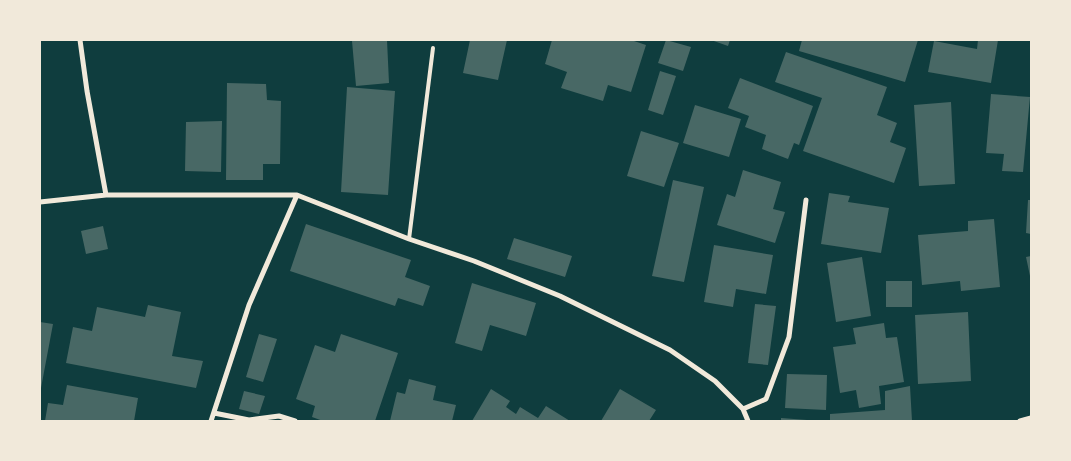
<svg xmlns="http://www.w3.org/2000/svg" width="1071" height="461" viewBox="0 0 1071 461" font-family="Georgia,serif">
<rect width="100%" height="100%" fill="#0f3d3e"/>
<path fill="#486865" d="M387,40L389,83L356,86L352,41Z
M470,40H507L498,80L463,73Z
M552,40H631L646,45L631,92L608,85L603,101L561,88L567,72L545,64Z
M666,40L691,47L683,71L658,63Z
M711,40H730L728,46Z
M802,40H918L905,82L799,51Z
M978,40H998L991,83L928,72L934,41L977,49Z
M786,52L887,87L877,115L897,123L890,142L906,148L894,183L803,151L822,98L775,82Z
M660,71L676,76L663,115L648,110Z
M740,78L813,106L799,145L794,143L788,159L762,149L766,135L745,127L749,116L728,108Z
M227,83L266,84L267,100L281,101L280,164H263V180H226Z
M347,87L395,91L388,195L341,192Z
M991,94L1030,97L1023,172L1002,171L1004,154L986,153Z
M951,102L955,184L919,186L914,105Z
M695,105L741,119L729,157L683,143Z
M222,121L221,172L185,171L186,122Z
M641,131L679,143L664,187L627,176Z
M743,170L781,182L773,209L785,212L775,243L717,225L727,194L735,197Z
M673,180L704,187L684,282L652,276Z
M829,193L850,196L848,202L889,208L881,253L821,244Z
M1028,200H1031V234L1026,233Z
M994,219L1000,287L961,291L960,281L922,285L918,235L968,231V221Z
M306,224L411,260L405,277L430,286L423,306L398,298L395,306L290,271Z
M103,226L108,249L86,254L81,231Z
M514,238L572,256L565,277L507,259Z
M714,245L773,255L766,294L736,289L733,307L704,302Z
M1031,256V276H1030L1026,257Z
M862,257L871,316L836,322L827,263Z
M886,281H912V307H886Z
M472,283L536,303L526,336L490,325L482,351L455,343Z
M755,304L776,306L768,365L748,363Z
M148,305L181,312L172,356L203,361L196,388L66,363L73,327L92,331L97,307L145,317Z
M968,312L971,381L918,384L915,315Z
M40,322L53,324L41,388H40Z
M884,323L886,338L897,337L904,382L879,386L881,404L859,408L856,390L840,393L833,347L856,344L853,328Z
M259,334L277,339L263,382L246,377Z
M341,334L398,353L375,421H323L312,417L315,406L296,399L315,345L335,352Z
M787,374L827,375L826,410L785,408Z
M409,379L436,386L433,400L456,405L452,421H390L397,392L405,394Z
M67,385L138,398L134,421H45L48,403L63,405Z
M910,386L912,421H830V414L885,410V391Z
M491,389L510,401L506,407L516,414L520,407L538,418L546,406L570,421H472Z
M620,389L656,410L649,421H601Z
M244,391L265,396L259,414L239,409Z
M781,418L807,420V421H781Z"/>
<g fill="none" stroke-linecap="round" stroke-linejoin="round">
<path stroke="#f1e9da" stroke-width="4" d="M409,239L433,48"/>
<path stroke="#f1e9da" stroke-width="5" d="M80,40L87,91L106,195
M40,202L106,195H297L409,239L474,261L560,296L670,350L715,381L743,409L748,421
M743,409L766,399L789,337L806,200
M214,413L249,420L279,416L295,421
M211,421L249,305L297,195
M1020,421L1031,418"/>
</g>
<rect width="1071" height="461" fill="none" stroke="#f1e9da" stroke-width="82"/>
</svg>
